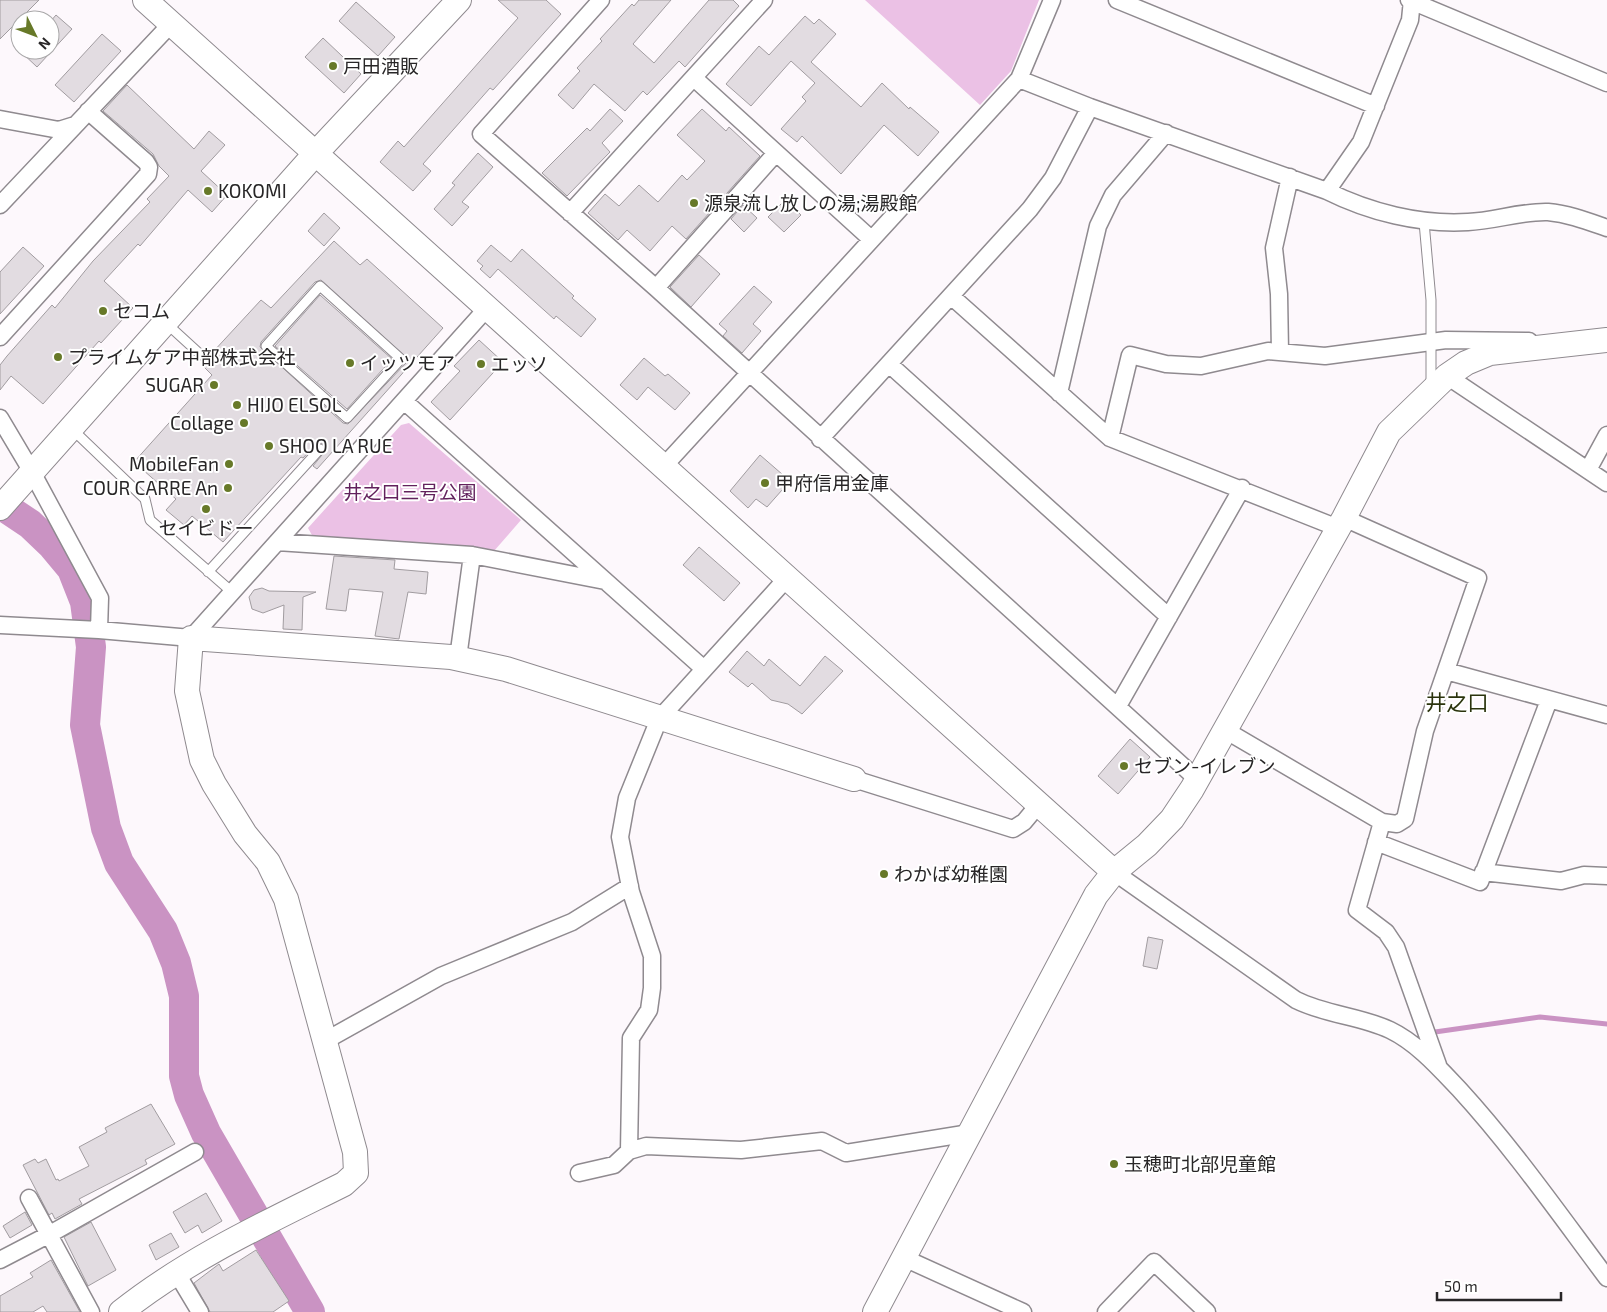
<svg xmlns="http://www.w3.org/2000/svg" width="1607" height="1312" viewBox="0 0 1607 1312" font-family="'Exo 2','Noto Sans JP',sans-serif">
<rect width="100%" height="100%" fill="#fdf8fc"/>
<path fill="#ebc1e5" d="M865,0H1039L1011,71L980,105Z
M409,423L521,520L494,551L313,537L308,528L401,425Z"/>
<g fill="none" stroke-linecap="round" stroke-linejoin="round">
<path stroke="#ca93c3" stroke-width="5" d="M1413,1041L1435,1032L1540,1017L1607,1024"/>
<path stroke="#ca93c3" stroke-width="30" d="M0,504L30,524L52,545L72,569L85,602L91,647L85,725L106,828L119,863L163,931L176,963L184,996V1076L189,1095L206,1133L310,1312"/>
</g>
<path fill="#e2dce1" stroke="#a19ca0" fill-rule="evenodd" d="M0,0H39L0,39Z
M498,0H546L561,14L493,90L490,88L423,164L431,171L413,191L380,162L398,141L404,147L518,18Z
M639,0H671L633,44L654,63L709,0H733L739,6L685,67L679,61L647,95L643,91L625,111L594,84L573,109L558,95L580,71L577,68L602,41L600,39L632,4L634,6Z
M356,2L395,37L378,56L339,21Z
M56,15L72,29L37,67L19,50H50V22Z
M805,16L814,24L819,19L836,34L811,62L861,107L882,83L909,109L910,107L939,132L918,156L884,125L841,174L802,136L797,142L781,129L806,101L802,97L815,83L791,61L751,106L726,84L759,46L769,55Z
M102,34L121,51L74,102L55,85Z
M323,38L361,74L344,93L305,57Z
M127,85L194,149L209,131L225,145L201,171L227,195L212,212L188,190L140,246L138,244L104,281L133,308L101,343L99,341L43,404L11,376L0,390V365L7,356L52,305L55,308L93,261L150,202L147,199L169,176L159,166L153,154L103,111Z
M610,109L623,121L602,143L610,152L567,196L542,173L587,128L590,131Z
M702,109L726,131L729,127L760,156L686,239L672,226L650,251L627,230L618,240L588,213L605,194L619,206L639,185L658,202L682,175L687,180L705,161L677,135Z
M478,153L493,167L462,202L469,207L452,226L434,209L455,185L452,183Z
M785,200L801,215L784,232L768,217Z
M743,205L757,218L744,232L731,219Z
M324,213L340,228L324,246L308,231Z
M334,241L360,265L367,259L443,328L317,469L313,466L326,450L325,445L321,443L315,445L303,458L301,457L223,542L192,516L184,525L166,510L176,499L134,462L212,375L202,365L212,353L261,300L271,308ZM321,280L407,358L406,363L348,424L343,423L260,347L261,342L315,282Z
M491,245L511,262L522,249L574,296L572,298L596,319L581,337L556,316L554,319L498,269L490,278L480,269L483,266L477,261Z
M23,247L44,266L0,314V272Z
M699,255L720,274L691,307L670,287Z
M754,286L772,302L753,324L761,331L742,353L723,336L727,331L719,324Z
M320,295L392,359L347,409L275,346Z
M479,340L503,362L450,420L431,402L460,371L454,366Z
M644,358L665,376L668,374L690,393L675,410L648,387L637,400L620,385Z
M760,455L790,481L767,507L756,499L748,508L730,491Z
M699,547L740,583L724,601L683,565Z
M334,556L395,560L394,569L428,572L426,594L408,592L399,639L375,636L383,592L349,589L346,611L326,609Z
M262,588L269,591L316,592L303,597L302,630L283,629L284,605L263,613L252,609L249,597L254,590Z
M747,651L764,666L769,659L800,686L825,656L843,671L802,714L788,704L771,700L752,683L748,687L729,672Z
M1130,739L1150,757L1118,794L1098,776Z
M1148,937L1163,940L1157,969L1143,966Z
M151,1104L175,1144L145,1160L147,1164L79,1199L82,1204L55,1219L52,1213L49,1215L23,1165L35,1159L38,1163L46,1159L56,1180L58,1179L59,1181L89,1166L79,1147L107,1132L105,1128Z
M206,1193L222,1221L202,1233L198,1225L185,1233L173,1212Z
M25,1212L32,1225L10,1238L3,1226Z
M91,1222L116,1270L88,1286L64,1237Z
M171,1233L179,1247L156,1260L149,1245Z
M256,1250L289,1301L273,1312H210L194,1283L219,1264L223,1271Z
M51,1260L80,1312H47L43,1306L33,1312H0V1296L33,1277L30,1273Z"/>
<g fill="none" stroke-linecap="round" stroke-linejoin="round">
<defs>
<path id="lane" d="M1424,222L1431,300V387
M320,286L401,359L347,418L266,346Z
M166,323L201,355
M72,429L145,499L150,520L232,592
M208,572L320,449"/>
<path id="street" d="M601,0L481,134L656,288L1197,779
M1117,0L1376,106
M1409,0L1607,83
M694,78L871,239
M1019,79L1090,107L1327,191L1361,142L1410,20L1412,0
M0,119L59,130L75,125
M1327,191C1369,212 1420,225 1468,222C1494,221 1522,211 1548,212C1569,214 1587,221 1607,228
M0,205L170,25
M570,213L764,0
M656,288L776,153
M951,296L1110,438L1338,528
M0,337L148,174L149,167L146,162L88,111
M1280,352L1279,294L1274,248L1290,177
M889,364L1169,617
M1447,376L1607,483
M1059,393L1098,226L1113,195L1166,133
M404,401L704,669
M0,418L32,472L100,598L99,630
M1110,438L1130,355L1166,364L1201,366L1268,351L1325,356L1446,340L1529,341
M820,439L1030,209L1053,178L1090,107
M664,466L1019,79L1052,0
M1588,470L1607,435
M1344,518L1478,578L1425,731L1405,819L1397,824L1382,822
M277,542L472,555L605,581
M0,625L99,630L191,638L488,307
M458,658L472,555
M1446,671L1607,715
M1118,706L1242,488
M1225,730L1382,822L1357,910L1386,932L1396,947L1438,1065
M854,779L1013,829L1024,822L1039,804
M1376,842L1480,882L1549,700
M1114,872L1296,1000C1326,1015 1360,1016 1390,1030C1417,1043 1439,1068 1459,1089C1513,1148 1559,1214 1607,1278
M1483,872L1561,881L1584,875L1607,876
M323,1042L441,976L572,922L630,886
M629,1151L631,1038L649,1010L652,988V956L631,892L620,837L627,798L659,719L787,578
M579,1173L614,1165L629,1151L646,1146L741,1150L822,1141L846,1153L970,1133
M29,1198L91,1312
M904,1258L1023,1312
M0,1260L50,1234L195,1152
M176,1272L200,1312
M1106,1312L1154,1262L1207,1312"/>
<path id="secondary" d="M145,0L1114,872
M0,508L315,154L459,0
M121,1312C189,1258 268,1222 344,1184L356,1173L355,1152L286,899L268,862L245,834L214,784L202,760L187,691L191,638L451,657L506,669L854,779
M875,1312L1096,895L1114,872L1147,845L1172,819L1192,789L1344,518L1389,432L1447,376L1466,363L1490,353L1607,340"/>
</defs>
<use href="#lane" stroke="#8f8a8f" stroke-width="11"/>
<use href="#street" stroke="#8f8a8f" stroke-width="19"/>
<use href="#secondary" stroke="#8f8a8f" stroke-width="26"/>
<use href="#lane" stroke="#fff" stroke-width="9"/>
<use href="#street" stroke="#fff" stroke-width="16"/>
<use href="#secondary" stroke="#fff" stroke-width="24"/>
</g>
<g fill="#677928" stroke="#fff" stroke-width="2">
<circle cx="333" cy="66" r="5"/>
<circle cx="208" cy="191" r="5"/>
<circle cx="694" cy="203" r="5"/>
<circle cx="103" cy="311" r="5"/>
<circle cx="58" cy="357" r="5"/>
<circle cx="350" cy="363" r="5"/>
<circle cx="481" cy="364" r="5"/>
<circle cx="214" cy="385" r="5"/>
<circle cx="237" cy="405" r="5"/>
<circle cx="244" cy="423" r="5"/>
<circle cx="269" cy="446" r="5"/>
<circle cx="229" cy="464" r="5"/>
<circle cx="765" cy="483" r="5"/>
<circle cx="228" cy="488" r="5"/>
<circle cx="206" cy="509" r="5"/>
<circle cx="1124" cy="766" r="5"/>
<circle cx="884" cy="874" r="5"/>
<circle cx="1114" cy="1164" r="5"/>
</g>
<g text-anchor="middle" stroke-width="4" stroke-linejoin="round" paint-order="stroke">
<g font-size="19" fill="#282627" stroke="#fff" text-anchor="start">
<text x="343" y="73">戸田酒販</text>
<text x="218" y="198">KOKOMI</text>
<text x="704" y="210">源泉流し放しの湯;湯殿館</text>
<text x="113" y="318">セコム</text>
<text x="68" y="364">プライムケア中部株式会社</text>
<text x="360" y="370">イッツモア</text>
<text x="491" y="371">エッソ</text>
<text x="204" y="392" text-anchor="end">SUGAR</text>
<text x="247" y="412">HIJO ELSOL</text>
<text x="234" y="430" text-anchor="end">Collage</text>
<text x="279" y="453">SHOO LA RUE</text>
<text x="219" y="471" text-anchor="end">MobileFan</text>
<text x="775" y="490">甲府信用金庫</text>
<text x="218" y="495" text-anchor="end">COUR CARRE An</text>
<text x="206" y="535" text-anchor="middle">セイビドー</text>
<text x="1134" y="773">セブン-イレブン</text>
<text x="894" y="881">わかば幼稚園</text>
<text x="1124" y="1171">玉穂町北部児童館</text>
</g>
<g font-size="19" fill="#62215d" stroke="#fff">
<text x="410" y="499">井之口三号公園</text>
</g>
<g font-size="21" fill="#2b340d" stroke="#fff">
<text x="1457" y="710">井之口</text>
</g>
</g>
<g transform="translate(35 35) rotate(132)"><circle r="24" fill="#ffffff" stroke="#a9a8a9"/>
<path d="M0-4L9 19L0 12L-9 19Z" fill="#677928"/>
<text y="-8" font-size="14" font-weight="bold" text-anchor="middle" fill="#282627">N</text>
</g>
<path d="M1437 1292v8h124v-8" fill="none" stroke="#282627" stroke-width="2.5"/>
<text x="1444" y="1292" font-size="15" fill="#282627" stroke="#ffffff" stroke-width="4" paint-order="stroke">50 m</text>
</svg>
